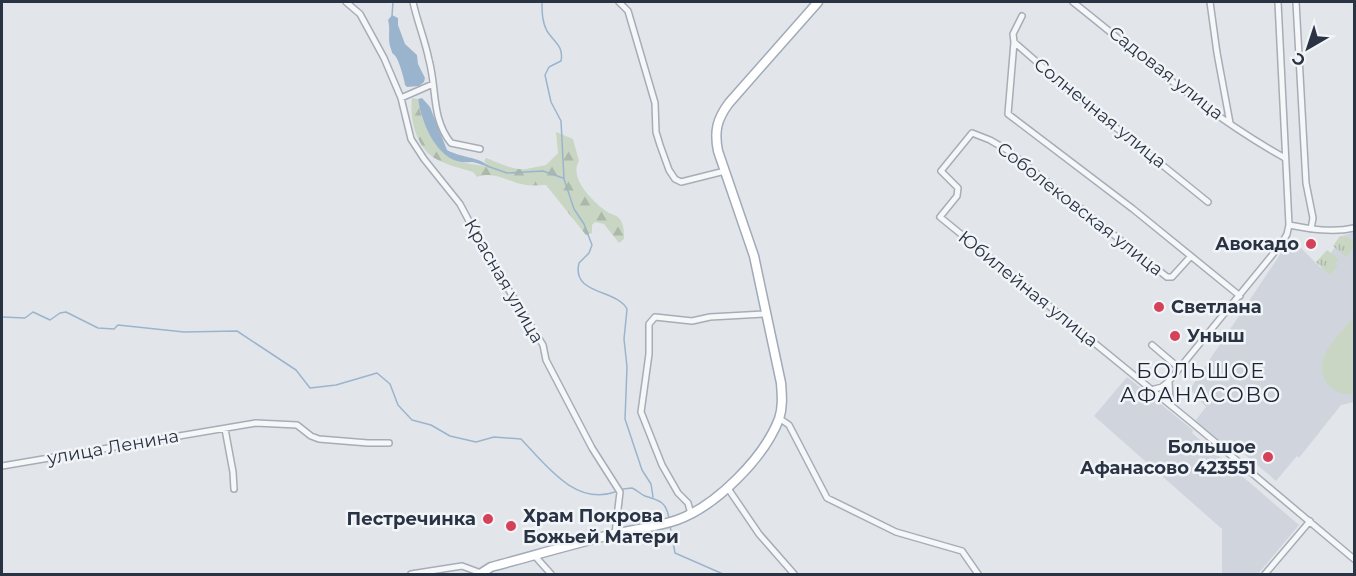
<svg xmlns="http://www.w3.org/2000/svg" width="1356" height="576" viewBox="0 0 1356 576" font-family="Montserrat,sans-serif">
<defs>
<pattern id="grass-tufts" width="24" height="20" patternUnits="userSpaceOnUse" patternTransform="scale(1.5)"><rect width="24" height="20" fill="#c8d6c3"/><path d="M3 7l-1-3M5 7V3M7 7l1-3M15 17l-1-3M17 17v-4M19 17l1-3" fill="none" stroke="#acb8a9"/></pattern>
<pattern id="forest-firs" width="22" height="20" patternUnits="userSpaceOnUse" patternTransform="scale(1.5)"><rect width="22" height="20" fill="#c8d6c3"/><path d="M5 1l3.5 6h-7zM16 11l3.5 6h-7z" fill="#acb8a9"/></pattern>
</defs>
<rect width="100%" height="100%" fill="#e2e6eb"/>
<path fill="#d0d5dd" d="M1354,232V402L1341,405L1299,458L1297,456L1276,481L1237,448L1233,452L1195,421L1206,407L1190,389L1291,238L1321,268L1342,236Z
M1127,377L1193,430L1192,433L1299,525L1258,574H1222V529L1094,416Z"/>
<path fill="url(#grass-tufts)" d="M1340,236L1347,237L1354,242V248L1346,257L1333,246Z
M1327,250L1339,259L1335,264L1338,266L1330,275L1316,262Z"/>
<path fill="url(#forest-firs)" d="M412,98L418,99C421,123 434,148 457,161C461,163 482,165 489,167L484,161L486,158C497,162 514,171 526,169C533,168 539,166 546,165L558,153L556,132L573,139L579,161C568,179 595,204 609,213C612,214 615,215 618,217C624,223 624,231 624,239L619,243L604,224L595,222L592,225V233L586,235L546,185C539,185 532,186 526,185C509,183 495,170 477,177L473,172C461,168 449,166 438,160C417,150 409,120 412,98Z"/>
<path fill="#c8d6c3" d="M1354,317V394C1345,395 1336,393 1329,385C1308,361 1340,334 1354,317Z"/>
<path fill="#9bb4cd" d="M392,15L398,18V25L405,44L417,55L418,64L425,78L424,82L419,86L407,87L405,85C405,81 399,61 396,57C391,50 394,58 391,49C387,40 391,30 388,20Z
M422,98L430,107L447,150C461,158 478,156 490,167C484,166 478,163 472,162C467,162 462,163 457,161C434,154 421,120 418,99Z"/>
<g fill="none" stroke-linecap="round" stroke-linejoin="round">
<path stroke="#9bb4cd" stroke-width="1.5" d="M542,2C542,11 542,22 547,31C554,42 564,46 561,61L549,67L545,75L551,102L561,121L564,179L574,209L584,224L592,245L589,253L579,263C571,295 617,289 627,309L624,339L627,367L625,419L642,470L651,484L653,497
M392,16L393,2
M487,166L507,173L543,171L563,178
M2,317L25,318L33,312L50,320L60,313L66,312L98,328L114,329L118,325L184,332L237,331L296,370L310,388L336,385L377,373L390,384L398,405L412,420L431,425L450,436L476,442L494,437L521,439C546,465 575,506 615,492
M623,489L632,488C637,490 640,494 645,496C659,500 667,502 669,519
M670,526L675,553L723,574"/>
<defs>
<path id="minor" d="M346,2L360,14L384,58L401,98L411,139L424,159L460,204L487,255L543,345L546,360L592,448L620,492L615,534
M413,2C417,21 425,40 429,60C437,89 431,118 451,143L480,149
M619,2L628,11L655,103L656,132L660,145L669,170L675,179L681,182L725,171
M1073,2C1141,56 1209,116 1285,158
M1210,2L1217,53L1230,123
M1296,2L1306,183L1313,218L1311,229
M1022,16L1013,34L1014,42L1008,114L1133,209L1240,296
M1014,42L1062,84L1208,202
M401,98L433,84
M1289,225C1310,229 1333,233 1354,228
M1191,256L1172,277H1167L1007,150L990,140L972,133L941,171L958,188L957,196L940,217L1190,421L1354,559
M1152,345L1179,368
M1151,390L1162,387L1169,381
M1170,404L1169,381L1282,243L1287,234L1289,225L1278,2
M779,418L789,425L827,498L896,532L962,551L978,574
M225,429L233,472L234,489
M2,466L256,423L297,425L311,436L319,439L368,443H389
M727,487L759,534L794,574
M691,514L688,503L678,493L662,465L641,412L649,354V324L655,317L692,321L710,317L765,314
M534,555L551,574
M411,574L462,566L481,573
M1265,574L1310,521"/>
<path id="primary" d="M480,574L491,567C532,556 573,544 614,534C635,529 657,527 677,520C716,506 764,458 779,419C783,407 782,396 781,383L754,256L718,151C714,131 717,119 729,103L818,2"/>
</defs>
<use href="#minor" stroke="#a7adb6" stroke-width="8"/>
<use href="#primary" stroke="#a0aab8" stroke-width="11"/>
<use href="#minor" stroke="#f5f7f9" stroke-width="5"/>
<use href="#primary" stroke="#fff" stroke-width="8"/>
</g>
<g fill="#d6415a" stroke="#f2f5f8" stroke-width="2">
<circle cx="1311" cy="244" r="6"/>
<circle cx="1159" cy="307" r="6"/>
<circle cx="1175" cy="336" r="6"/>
<circle cx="1268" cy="457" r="6"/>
<circle cx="488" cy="519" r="6"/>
<circle cx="511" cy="526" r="6"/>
</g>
<g text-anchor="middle" stroke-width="5" stroke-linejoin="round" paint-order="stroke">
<g font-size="18" fill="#293344" stroke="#f2f5f8">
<text transform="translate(1166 73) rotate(38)" y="6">Садовая улица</text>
<text transform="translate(1100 113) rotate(39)" y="6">Солнечная улица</text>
<text transform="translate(1080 209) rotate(38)" y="6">Соболековская улица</text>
<text transform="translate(504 281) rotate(60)" y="6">Красная улица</text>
<text transform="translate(1028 289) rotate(39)" y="6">Юбилейная улица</text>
<text transform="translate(113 447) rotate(-10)" y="6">улица Ленина</text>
</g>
<g font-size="18" font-weight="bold" fill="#293344" stroke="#f2f5f8" text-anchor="end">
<text x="1299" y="250">Авокадо</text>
<text x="1171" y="313" text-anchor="start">Светлана</text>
<text x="1187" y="342" text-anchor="start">Уныш</text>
<text x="1256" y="453">Большое<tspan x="1256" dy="21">Афанасово 423551</tspan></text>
<text x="523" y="522" text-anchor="start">Храм Покрова<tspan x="523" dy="21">Божьей Матери</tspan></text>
<text x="476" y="525">Пестречинка</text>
</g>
<g font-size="21" letter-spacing="1.5" fill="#1b2435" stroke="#f2f5f8">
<text x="1201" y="378">БОЛЬШОЕ<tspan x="1201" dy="24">АФАНАСОВО</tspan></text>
</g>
</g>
<rect width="1356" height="576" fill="none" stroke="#293344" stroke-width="6"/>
<g transform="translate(1308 48) rotate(219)" stroke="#f2f5f8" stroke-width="4.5" paint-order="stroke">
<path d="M0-4.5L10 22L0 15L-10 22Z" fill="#293344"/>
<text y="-9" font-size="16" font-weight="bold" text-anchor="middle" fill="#293344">С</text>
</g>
</svg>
